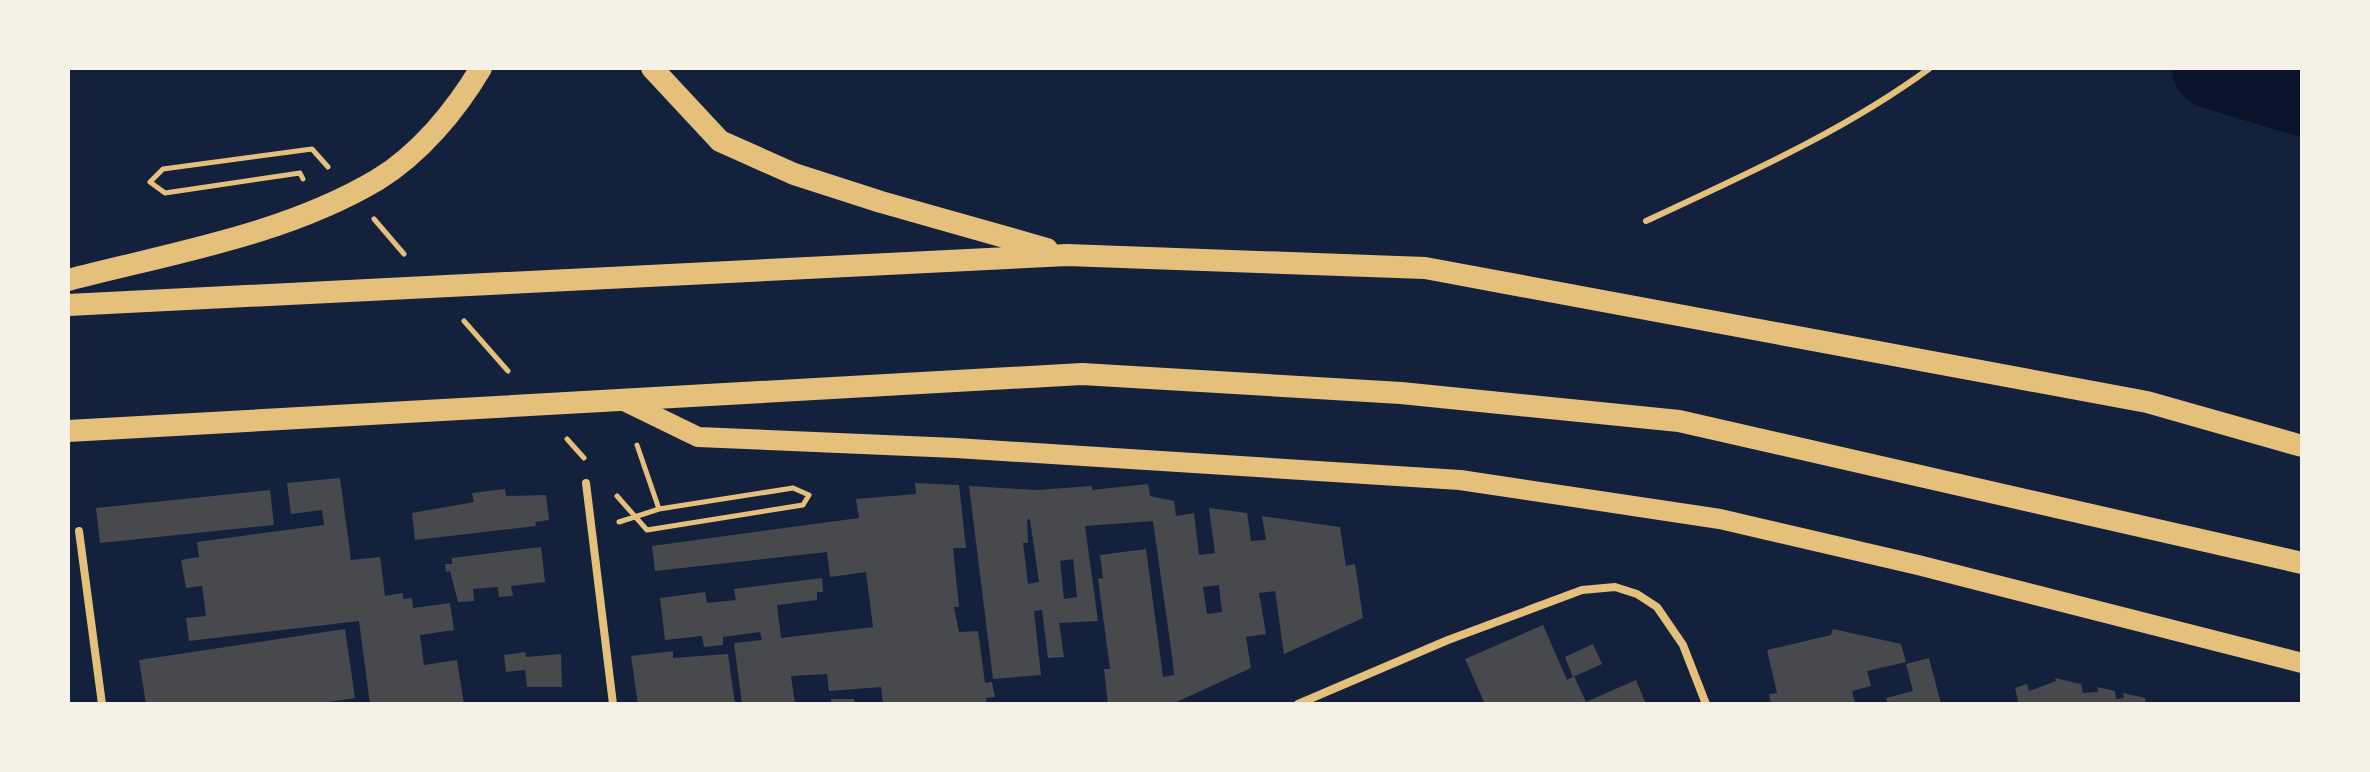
<svg xmlns="http://www.w3.org/2000/svg" width="2370" height="772" viewBox="0 0 2370 772" font-family="'PT Sans Narrow',sans-serif">
<rect width="100%" height="100%" fill="#14213d"/>
<g fill="none" stroke-linecap="round" stroke-linejoin="round">
<path stroke="#0b132b" stroke-width="82" d="M2213,68L2302,95"/>
</g>
<path fill="#48494c" fill-rule="evenodd" d="M340,478L351,560L380,557L385,596L403,593V599L412,598L413,608L450,603L454,630L420,635L424,665L457,660L464,704H370L359,621L189,641L186,618L206,616L202,586L186,588L181,560L199,557L197,542L324,525L322,510L291,514L287,483Z
M915,483L959,485L966,548H953L959,607H954L959,632L978,631L985,683L992,682L995,697L986,698L987,704H883L881,687L829,691L827,674L791,676L795,704H742L734,643L762,640L760,632L723,637V645L704,647L702,636L665,640L660,598L705,592L707,603L736,600L734,589L822,578L823,592H817V600L777,605L781,638L873,627L866,572L830,577L827,552L655,571L652,546L859,518L856,499L916,494Z
M1148,484L1150,496L1174,501L1176,516L1194,513L1199,555L1215,553L1209,508L1247,513L1251,541L1266,540L1262,516L1340,527L1346,566L1355,564L1363,618L1284,654L1275,591L1259,593L1266,634L1246,637L1251,668L1172,704H1108L1104,669H1110L1098,579L1103,578L1100,555L1146,549L1163,677L1174,675L1172,656L1153,521L1085,526L1098,621L1059,623L1064,657L1048,658L1042,610L1034,611L1041,675L993,679L969,486L1037,490L1092,486V490ZM1030,519L1039,582L1028,584L1023,543H1028L1027,520ZM1073,559L1077,597L1064,599L1060,561ZM1219,585L1222,612L1207,614L1203,587Z
M505,489L506,496L546,495L549,520L535,522L536,526L415,540L412,513L474,502L472,493Z
M270,490L274,525L100,543L96,508Z
M541,547L545,582L511,586L513,596L499,597L498,587L473,589L474,601L458,602L450,571L446,572L445,564H452V558Z
M1543,625L1567,680L1574,676L1586,702L1636,680L1646,704H1485L1465,659Z
M345,629L355,698L315,704H146L139,660Z
M1833,629L1901,644L1906,662L1867,671L1871,686L1852,691L1855,704H1771L1769,694L1777,693L1767,650L1831,635Z
M1593,644L1602,664L1573,677L1565,657Z
M673,651V658L728,654L735,704H638L631,656Z
M525,652L526,657L561,654L562,687H527L525,670L506,672L504,655Z
M1929,658L1941,704H1888L1886,698L1913,691L1906,664Z
M2055,678L2081,684L2083,693L2098,692L2097,687L2115,691L2116,699L2124,698L2123,693L2145,698L2146,704H2019L2015,688L2027,684L2029,691L2056,681Z
M831,699H854L855,704H831Z"/>
<g fill="none" stroke-linecap="round" stroke-linejoin="round">
<path stroke="#e5c07b" stroke-width="5" d="M303,179L300,173L165,193L150,182L163,169L312,149L328,167
M374,219L404,254
M464,321L508,371
M567,439L584,458
M617,496L647,530L803,505L809,495L793,488L659,509
M619,522L659,509L637,445"/>
<path stroke="#e5c07b" stroke-width="6" d="M1646,221C1744,175 1843,132 1930,68"/>
<path stroke="#e5c07b" stroke-width="8" d="M586,483L613,704
M79,531L102,704
M1298,704L1448,640L1582,590L1615,587L1637,594L1657,607L1683,645L1706,704"/>
<path stroke="#e5c07b" stroke-width="20" d="M620,399L698,437L956,448L1460,480L1720,519L1918,565L2302,663"/>
<path stroke="#e5c07b" stroke-width="22" d="M652,68L720,141L794,174L881,202L1047,249
M68,280C172,253 284,235 377,180C420,154 456,110 481,68
M68,305L1067,255L1425,268L2147,402L2302,446
M68,431L1082,374L1401,393L1679,421L2302,563"/>
</g>
<rect width="2370" height="772" fill="none" stroke="#f6f1e7" stroke-width="140"/>
</svg>
